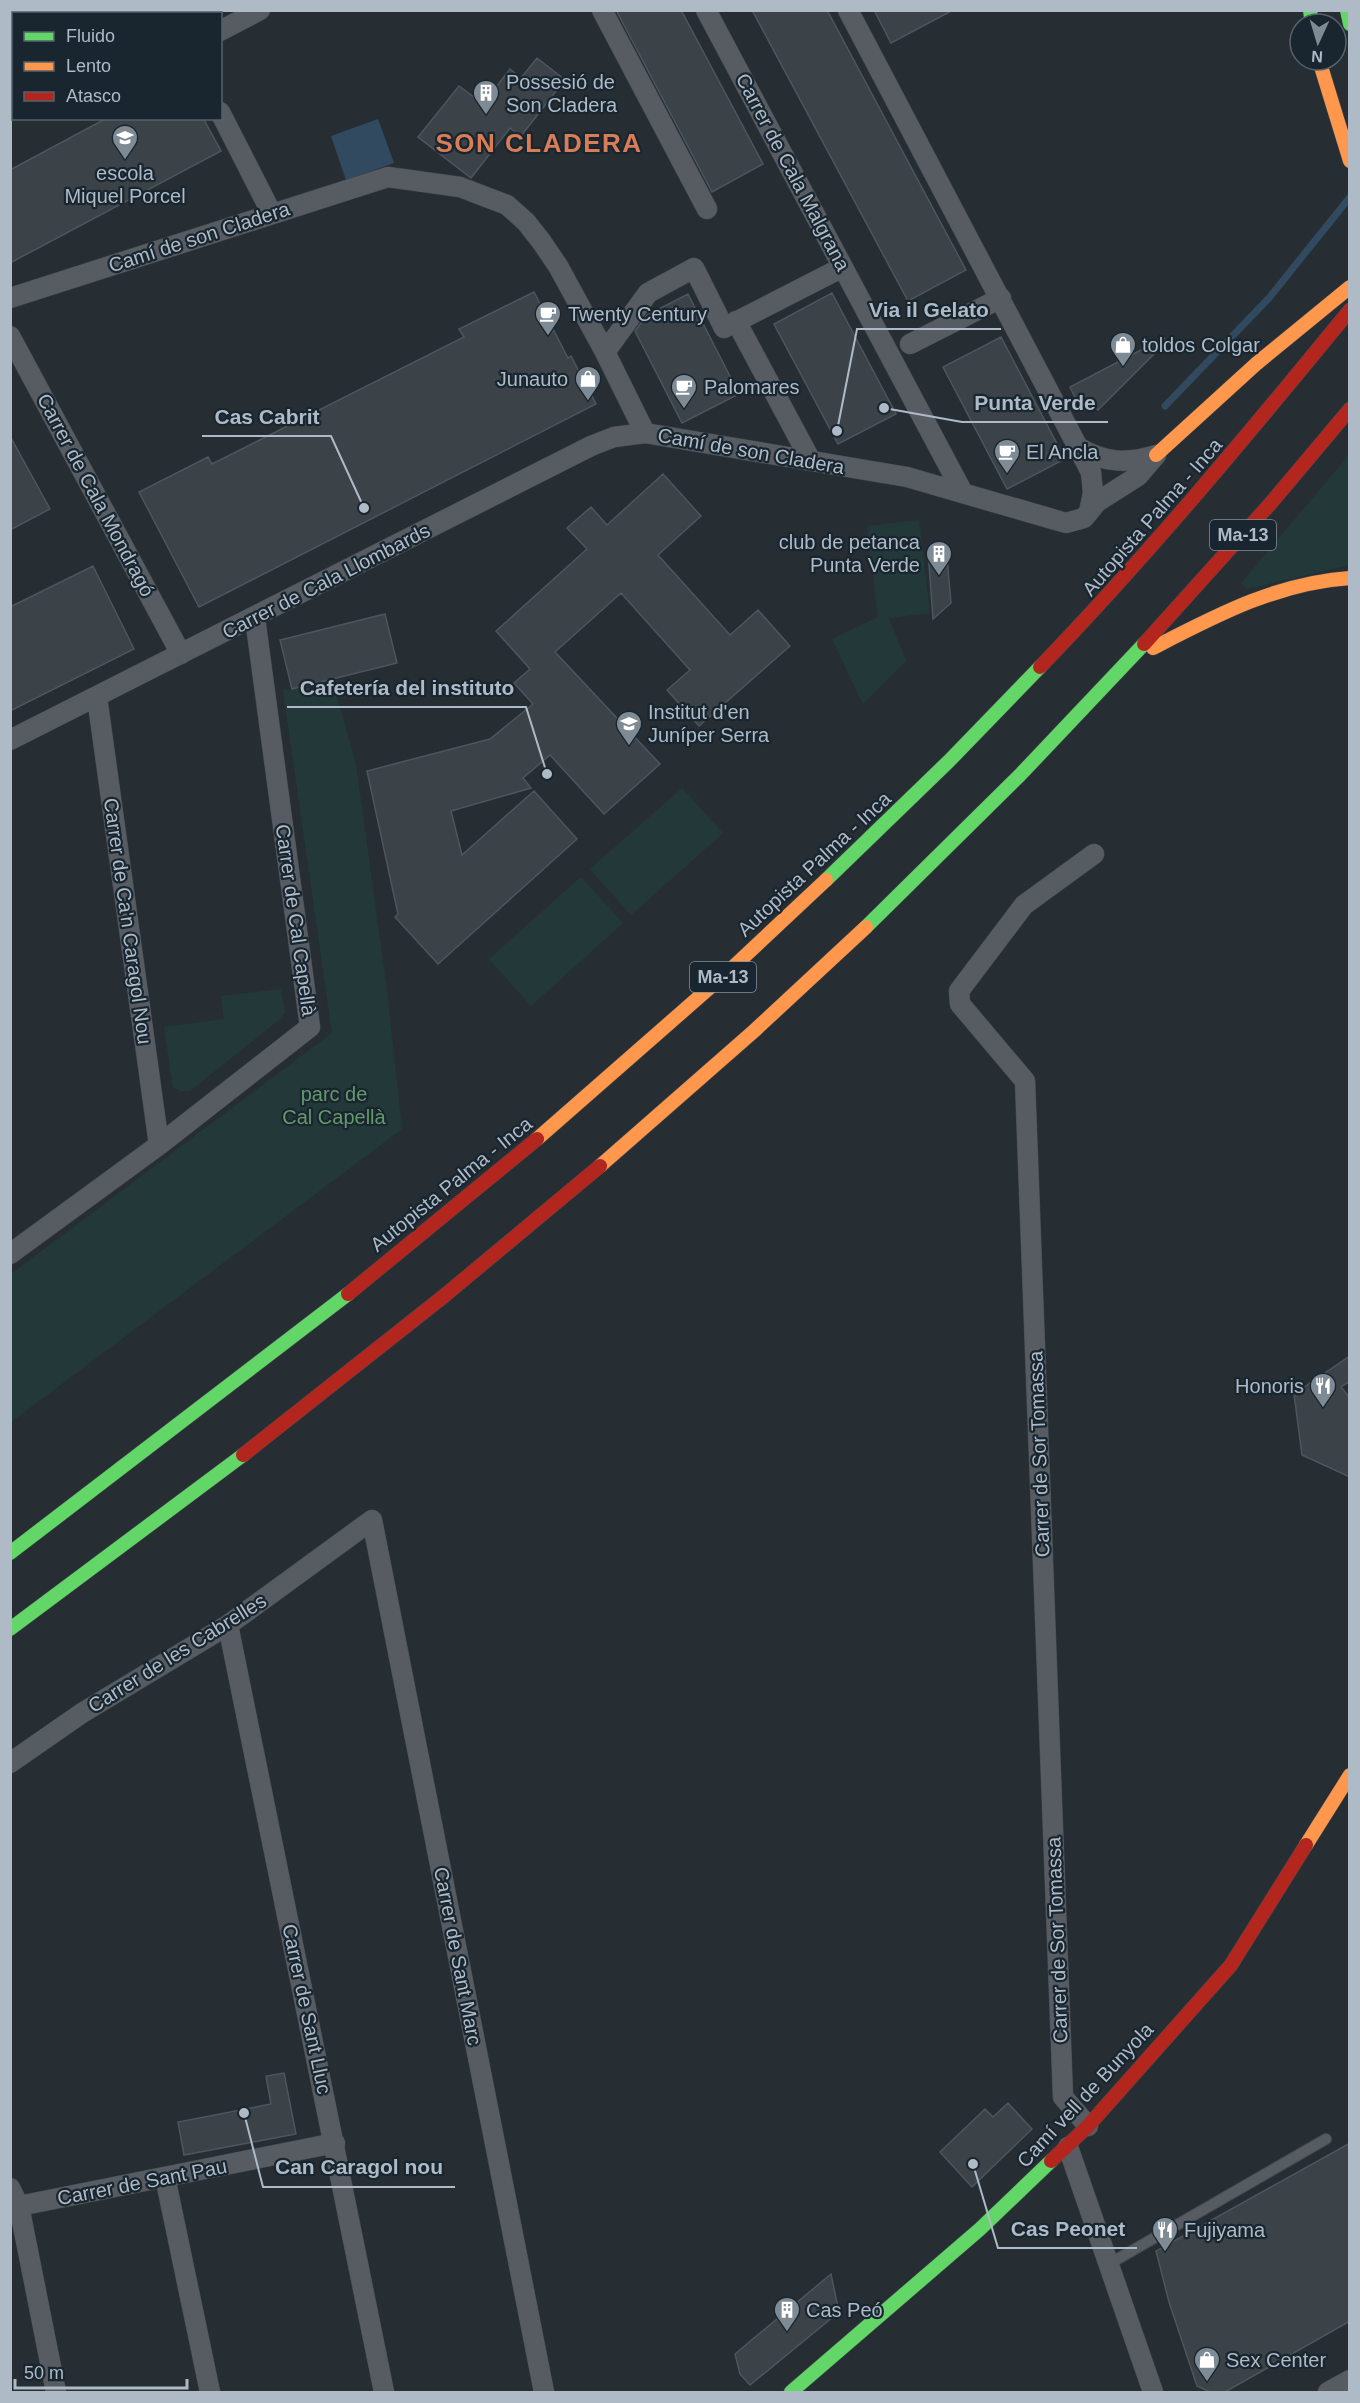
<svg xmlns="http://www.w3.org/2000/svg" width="1360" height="2403" viewBox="0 0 1360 2403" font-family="Helvetica,sans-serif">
<rect width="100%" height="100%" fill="#262e34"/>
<path fill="#233939" d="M1349,455V565L1247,589L1241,583Z
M919,520L930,613L889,618L906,661L863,704L832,639L878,617L867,526Z
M334,686L356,764L387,991L402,1129L11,1422V1274L332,1033L283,690Z
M682,788L723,833L631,915L590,869Z
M581,877L623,923L531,1006L489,959Z
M281,989L285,1012L279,1020L190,1091H180L173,1087L164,1027L224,1019L221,996Z"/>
<path fill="#314a5f" d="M378,119L394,163L346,180L331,136Z"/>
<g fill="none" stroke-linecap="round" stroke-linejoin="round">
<path stroke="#314a5f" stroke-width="7" d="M1165,406L1269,298L1350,197"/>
</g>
<path fill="#3b4248" stroke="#4d565c" stroke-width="1.5" d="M616,10H681L763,164L712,192Z
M752,10H827L966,270L908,301Z
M874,10H953L891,43Z
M537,58L565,80L521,136L510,128L471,178L418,137L459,86L483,104L510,69L521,78Z
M107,118H203L221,151L10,263V170Z
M534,292L568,358L571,356L596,404L199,607L139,492L208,457L212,464L464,337L459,329Z
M832,293L896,414L838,444L774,324Z
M688,294L739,394L682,423L635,331L647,315Z
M1001,337L1065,459L1007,489L943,367Z
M1164,338L1167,341L1098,410L1093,405L1082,412L1070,387Z
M10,436L50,509L10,530Z
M663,474L701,516L658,555L730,635L758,610L790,646L699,726L667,690L690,670L621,593L555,652L660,764L604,814L550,755L523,778L531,788L451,811L462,855L534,791L577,839L438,964L395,917L398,914L367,771L490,739L533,704L514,683L530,669L496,631L587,549L567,528L591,507L607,525Z
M946,547L951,603L933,619L928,550Z
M93,566L134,649L10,711V607Z
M385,614L397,663L292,689L280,640Z
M1350,1356V1381L1341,1387L1350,1398V1477L1302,1455L1294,1394Z
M284,2073L296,2134L184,2155L178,2122L271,2104L266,2076Z
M1008,2103L1032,2129L972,2187L940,2152L985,2109L993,2117Z
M1350,2143V2321L1225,2392H1210L1197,2386L1169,2302L1156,2251Z
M831,2274L839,2312L750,2385L740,2374L735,2354Z"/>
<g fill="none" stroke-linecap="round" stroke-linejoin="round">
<defs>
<path id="lane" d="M1109,2264L1326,2139"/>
<path id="street" d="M169,10L170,14
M602,10L707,209
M706,10L963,493
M848,10L1091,472L1093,493L1089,512
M22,14L27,10
M220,31L260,10
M220,112L272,214
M10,298L388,177L460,187L507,205L526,222L541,241L558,266L605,352L645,433
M736,321L811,461
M10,336L181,654
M910,344L1001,298
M605,352L648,293L694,268L724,328L843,267
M1078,447C1104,463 1127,464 1156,455
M97,697L159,1145
M10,740L591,446L614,437L645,433L907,477L1066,523L1084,518L1097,502L1138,476L1156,455
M10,1254L159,1145L310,1027L255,618
M228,1625L384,2392
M10,1763L82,1713L228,1625L372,1520L544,2392
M1088,2126L1063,2097L1025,1081L960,1004L959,991L1024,905L1094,854
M1068,2147L1153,2392
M165,2177L210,2392
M10,2188L19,2206L56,2392
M19,2206L335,2143
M1328,2392L1350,2380"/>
<path id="fast" d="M1310,10L1312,24
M1347,10L1350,24
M826,880L949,761L1040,667
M866,927L1020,775L1144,644
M10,1553L348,1294
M10,1629L243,1455
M791,2392L980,2229L1051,2161"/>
<path id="slow" d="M1319,60L1350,161
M1156,455L1256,364L1350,287
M1153,648C1217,615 1277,583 1350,578
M537,1139L731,969L826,880
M600,1166L754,1031L866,927
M1306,1845L1350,1775"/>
<path id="jam" d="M1144,644L1271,503L1350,409
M1040,667C1149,554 1250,432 1350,310
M348,1294L537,1139
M243,1455L444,1296L600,1166
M1051,2161L1088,2126L1231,1965L1306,1845"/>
</defs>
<use href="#lane" stroke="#444a4f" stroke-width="12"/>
<use href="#street" stroke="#444a4f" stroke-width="21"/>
<use href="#fast" stroke="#444a4f" stroke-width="15"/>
<use href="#slow" stroke="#444a4f" stroke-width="15"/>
<use href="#jam" stroke="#444a4f" stroke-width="15"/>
<use href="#lane" stroke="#565c62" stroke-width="10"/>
<use href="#street" stroke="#565c62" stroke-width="20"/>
<use href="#fast" stroke="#63d668" stroke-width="14"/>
<use href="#slow" stroke="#ff974d" stroke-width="14"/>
<use href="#jam" stroke="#b3261e" stroke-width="14"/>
</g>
<defs>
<symbol id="building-pin" viewBox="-11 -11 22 30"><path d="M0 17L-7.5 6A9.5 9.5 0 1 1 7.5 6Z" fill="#7e8a94" stroke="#19252f"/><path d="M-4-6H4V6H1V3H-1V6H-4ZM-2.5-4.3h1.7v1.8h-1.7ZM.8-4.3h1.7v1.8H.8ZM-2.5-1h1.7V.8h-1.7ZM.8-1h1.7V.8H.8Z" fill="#fff"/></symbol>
<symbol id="school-pin" viewBox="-11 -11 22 30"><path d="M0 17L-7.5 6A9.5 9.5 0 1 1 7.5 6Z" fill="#7e8a94" stroke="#19252f"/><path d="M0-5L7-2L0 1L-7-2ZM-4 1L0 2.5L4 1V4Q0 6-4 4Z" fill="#fff"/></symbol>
<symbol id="cafe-pin" viewBox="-11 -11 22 30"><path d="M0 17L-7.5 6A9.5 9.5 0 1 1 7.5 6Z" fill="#7e8a94" stroke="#19252f"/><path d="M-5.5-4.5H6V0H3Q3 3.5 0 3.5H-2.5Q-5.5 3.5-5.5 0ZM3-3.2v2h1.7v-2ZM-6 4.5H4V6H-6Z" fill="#fff"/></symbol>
<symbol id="shop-pin" viewBox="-11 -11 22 30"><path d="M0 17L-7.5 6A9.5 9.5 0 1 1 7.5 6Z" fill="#7e8a94" stroke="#19252f"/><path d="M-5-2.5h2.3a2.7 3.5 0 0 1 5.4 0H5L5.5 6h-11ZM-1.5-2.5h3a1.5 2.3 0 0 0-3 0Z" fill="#fff"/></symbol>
<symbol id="restaurant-pin" viewBox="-11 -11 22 30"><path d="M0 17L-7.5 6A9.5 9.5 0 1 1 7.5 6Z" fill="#7e8a94" stroke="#19252f"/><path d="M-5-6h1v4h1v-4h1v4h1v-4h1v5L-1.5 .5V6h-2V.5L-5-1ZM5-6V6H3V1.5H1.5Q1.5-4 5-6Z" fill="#fff"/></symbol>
</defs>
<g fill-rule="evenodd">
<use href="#building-pin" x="471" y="78" width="30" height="40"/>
<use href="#school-pin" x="110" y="123" width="30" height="40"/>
<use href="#cafe-pin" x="533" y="299" width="30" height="40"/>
<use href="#shop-pin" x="1108" y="330" width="30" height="40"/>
<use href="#shop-pin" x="573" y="364" width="30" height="40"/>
<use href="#cafe-pin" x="669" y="372" width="30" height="40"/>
<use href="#cafe-pin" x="992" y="437" width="30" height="40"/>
<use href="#building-pin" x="924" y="539" width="30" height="40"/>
<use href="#school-pin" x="614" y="709" width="30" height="40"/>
<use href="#restaurant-pin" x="1308" y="1371" width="30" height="40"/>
<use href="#restaurant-pin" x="1150" y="2215" width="30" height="40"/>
<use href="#building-pin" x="772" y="2295" width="30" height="40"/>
<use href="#shop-pin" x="1192" y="2345" width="30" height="40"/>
</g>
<g text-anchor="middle" stroke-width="4.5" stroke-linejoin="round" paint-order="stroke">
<g fill="#19252f" stroke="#818e99" stroke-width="1.5">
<rect x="1210" y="520" width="66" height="30" rx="4.5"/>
<rect x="690" y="962" width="66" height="30" rx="4.5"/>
</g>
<g font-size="18" font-weight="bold" fill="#aebbc7">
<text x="1243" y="541">Ma-13</text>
<text x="723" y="983">Ma-13</text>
</g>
<g font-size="20" fill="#aebbc7" stroke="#19252f" text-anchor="start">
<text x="506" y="89">Possesió de<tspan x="506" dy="23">Son Cladera</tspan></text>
<text x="125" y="180" text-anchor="middle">escola<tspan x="125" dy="23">Miquel Porcel</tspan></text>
<text x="568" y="321">Twenty Century</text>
<text x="1142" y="352">toldos Colgar</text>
<text x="568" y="386" text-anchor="end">Junauto</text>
<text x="704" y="394">Palomares</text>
<text x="1026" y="459">El Ancla</text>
<text x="920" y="549" text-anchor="end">club de petanca<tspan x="920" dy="23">Punta Verde</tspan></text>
<text x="648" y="719">Institut d'en<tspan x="648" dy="23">Juníper Serra</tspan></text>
<text x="1304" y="1393" text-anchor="end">Honoris</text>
<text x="1184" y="2237">Fujiyama</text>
<text x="806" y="2317">Cas Peó</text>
<text x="1226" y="2367">Sex Center</text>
</g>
<g font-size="20" fill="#aebbc7" stroke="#19252f">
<text transform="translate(793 172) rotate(62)" y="7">Carrer de Cala Malgrana</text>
<text transform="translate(199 237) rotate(-18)" y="7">Camí de son Cladera</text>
<text transform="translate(751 451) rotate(10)" y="7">Camí de son Cladera</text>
<text transform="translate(96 495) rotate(62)" y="7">Carrer de Cala Mondragó</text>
<text transform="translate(1152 517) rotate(-49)" y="7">Autopista Palma - Inca</text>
<text transform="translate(326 581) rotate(-27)" y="7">Carrer de Cala Llombards</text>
<text transform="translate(814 864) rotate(-43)" y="7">Autopista Palma - Inca</text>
<text transform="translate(296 920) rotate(82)" y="7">Carrer de Cal Capellà</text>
<text transform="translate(128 921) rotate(82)" y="7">Carrer de Ca'n Caragol Nou</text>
<text transform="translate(451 1184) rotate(-39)" y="7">Autopista Palma - Inca</text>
<text transform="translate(1039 1454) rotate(-92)" y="7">Carrer de Sor Tomassa</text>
<text transform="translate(177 1653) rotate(-32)" y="7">Carrer de les Cabrelles</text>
<text transform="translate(1057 1940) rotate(-92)" y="7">Carrer de Sor Tomassa</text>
<text transform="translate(458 1956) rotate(79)" y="7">Carrer de Sant Marc</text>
<text transform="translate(307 2009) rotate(78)" y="7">Carrer de Sant Lluc</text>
<text transform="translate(1085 2095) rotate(-47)" y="7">Camí vell de Bunyola</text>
<text transform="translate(142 2182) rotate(-11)" y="7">Carrer de Sant Pau</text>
</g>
<g font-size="20" fill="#649969" stroke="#19252f">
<text x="334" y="1101">parc de<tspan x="334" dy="23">Cal Capellà</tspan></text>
</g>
<g font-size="26" font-weight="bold" letter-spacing="1.5" fill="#d97d57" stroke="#19252f">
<text x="539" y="152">SON CLADERA</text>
</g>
</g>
<path fill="none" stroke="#aebbc7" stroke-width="2" d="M837 431L857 329H1001M884 408L962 422H1108M364 508L331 436H202M547 774L526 707H287M244 2113L263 2187H455M973 2164L998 2248H1137"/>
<g fill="#aebbc7" stroke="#19252f" stroke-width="2">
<circle cx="837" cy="431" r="6"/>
<circle cx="884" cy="408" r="6"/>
<circle cx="364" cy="508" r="6"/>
<circle cx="547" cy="774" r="6"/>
<circle cx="244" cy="2113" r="6"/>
<circle cx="973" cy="2164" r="6"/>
</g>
<g font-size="21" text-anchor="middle" font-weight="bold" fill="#aebbc7" stroke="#19252f" stroke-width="4.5" stroke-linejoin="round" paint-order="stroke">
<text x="929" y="317">Via il Gelato</text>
<text x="1035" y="410">Punta Verde</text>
<text x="267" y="424">Cas Cabrit</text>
<text x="407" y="695">Cafetería del instituto</text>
<text x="359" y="2174">Can Caragol nou</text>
<text x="1068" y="2236">Cas Peonet</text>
</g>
<rect width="1360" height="2403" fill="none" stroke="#aebbc7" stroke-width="24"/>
<rect x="12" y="12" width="210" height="108" fill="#19252f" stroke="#55616c" stroke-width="1.5"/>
<rect x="24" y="32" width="30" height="9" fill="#63d668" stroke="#55616c" stroke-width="1.5"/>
<text x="66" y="42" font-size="18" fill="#aebbc7">Fluido</text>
<rect x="24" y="62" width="30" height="9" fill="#ff974d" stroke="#55616c" stroke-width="1.5"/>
<text x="66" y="72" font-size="18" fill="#aebbc7">Lento</text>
<rect x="24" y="92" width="30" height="9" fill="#b3261e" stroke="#55616c" stroke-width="1.5"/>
<text x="66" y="102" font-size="18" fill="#aebbc7">Atasco</text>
<g transform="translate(1318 42) rotate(184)"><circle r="28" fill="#19252f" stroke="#55616c" stroke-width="1.5"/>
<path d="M0-4.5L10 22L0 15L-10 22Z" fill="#7e8a94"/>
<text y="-9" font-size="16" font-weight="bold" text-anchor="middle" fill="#aebbc7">N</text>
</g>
<path d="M15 2379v9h172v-9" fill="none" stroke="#aebbc7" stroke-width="3"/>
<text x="24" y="2379" font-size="18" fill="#aebbc7" stroke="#19252f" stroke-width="4.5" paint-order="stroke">50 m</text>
</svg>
